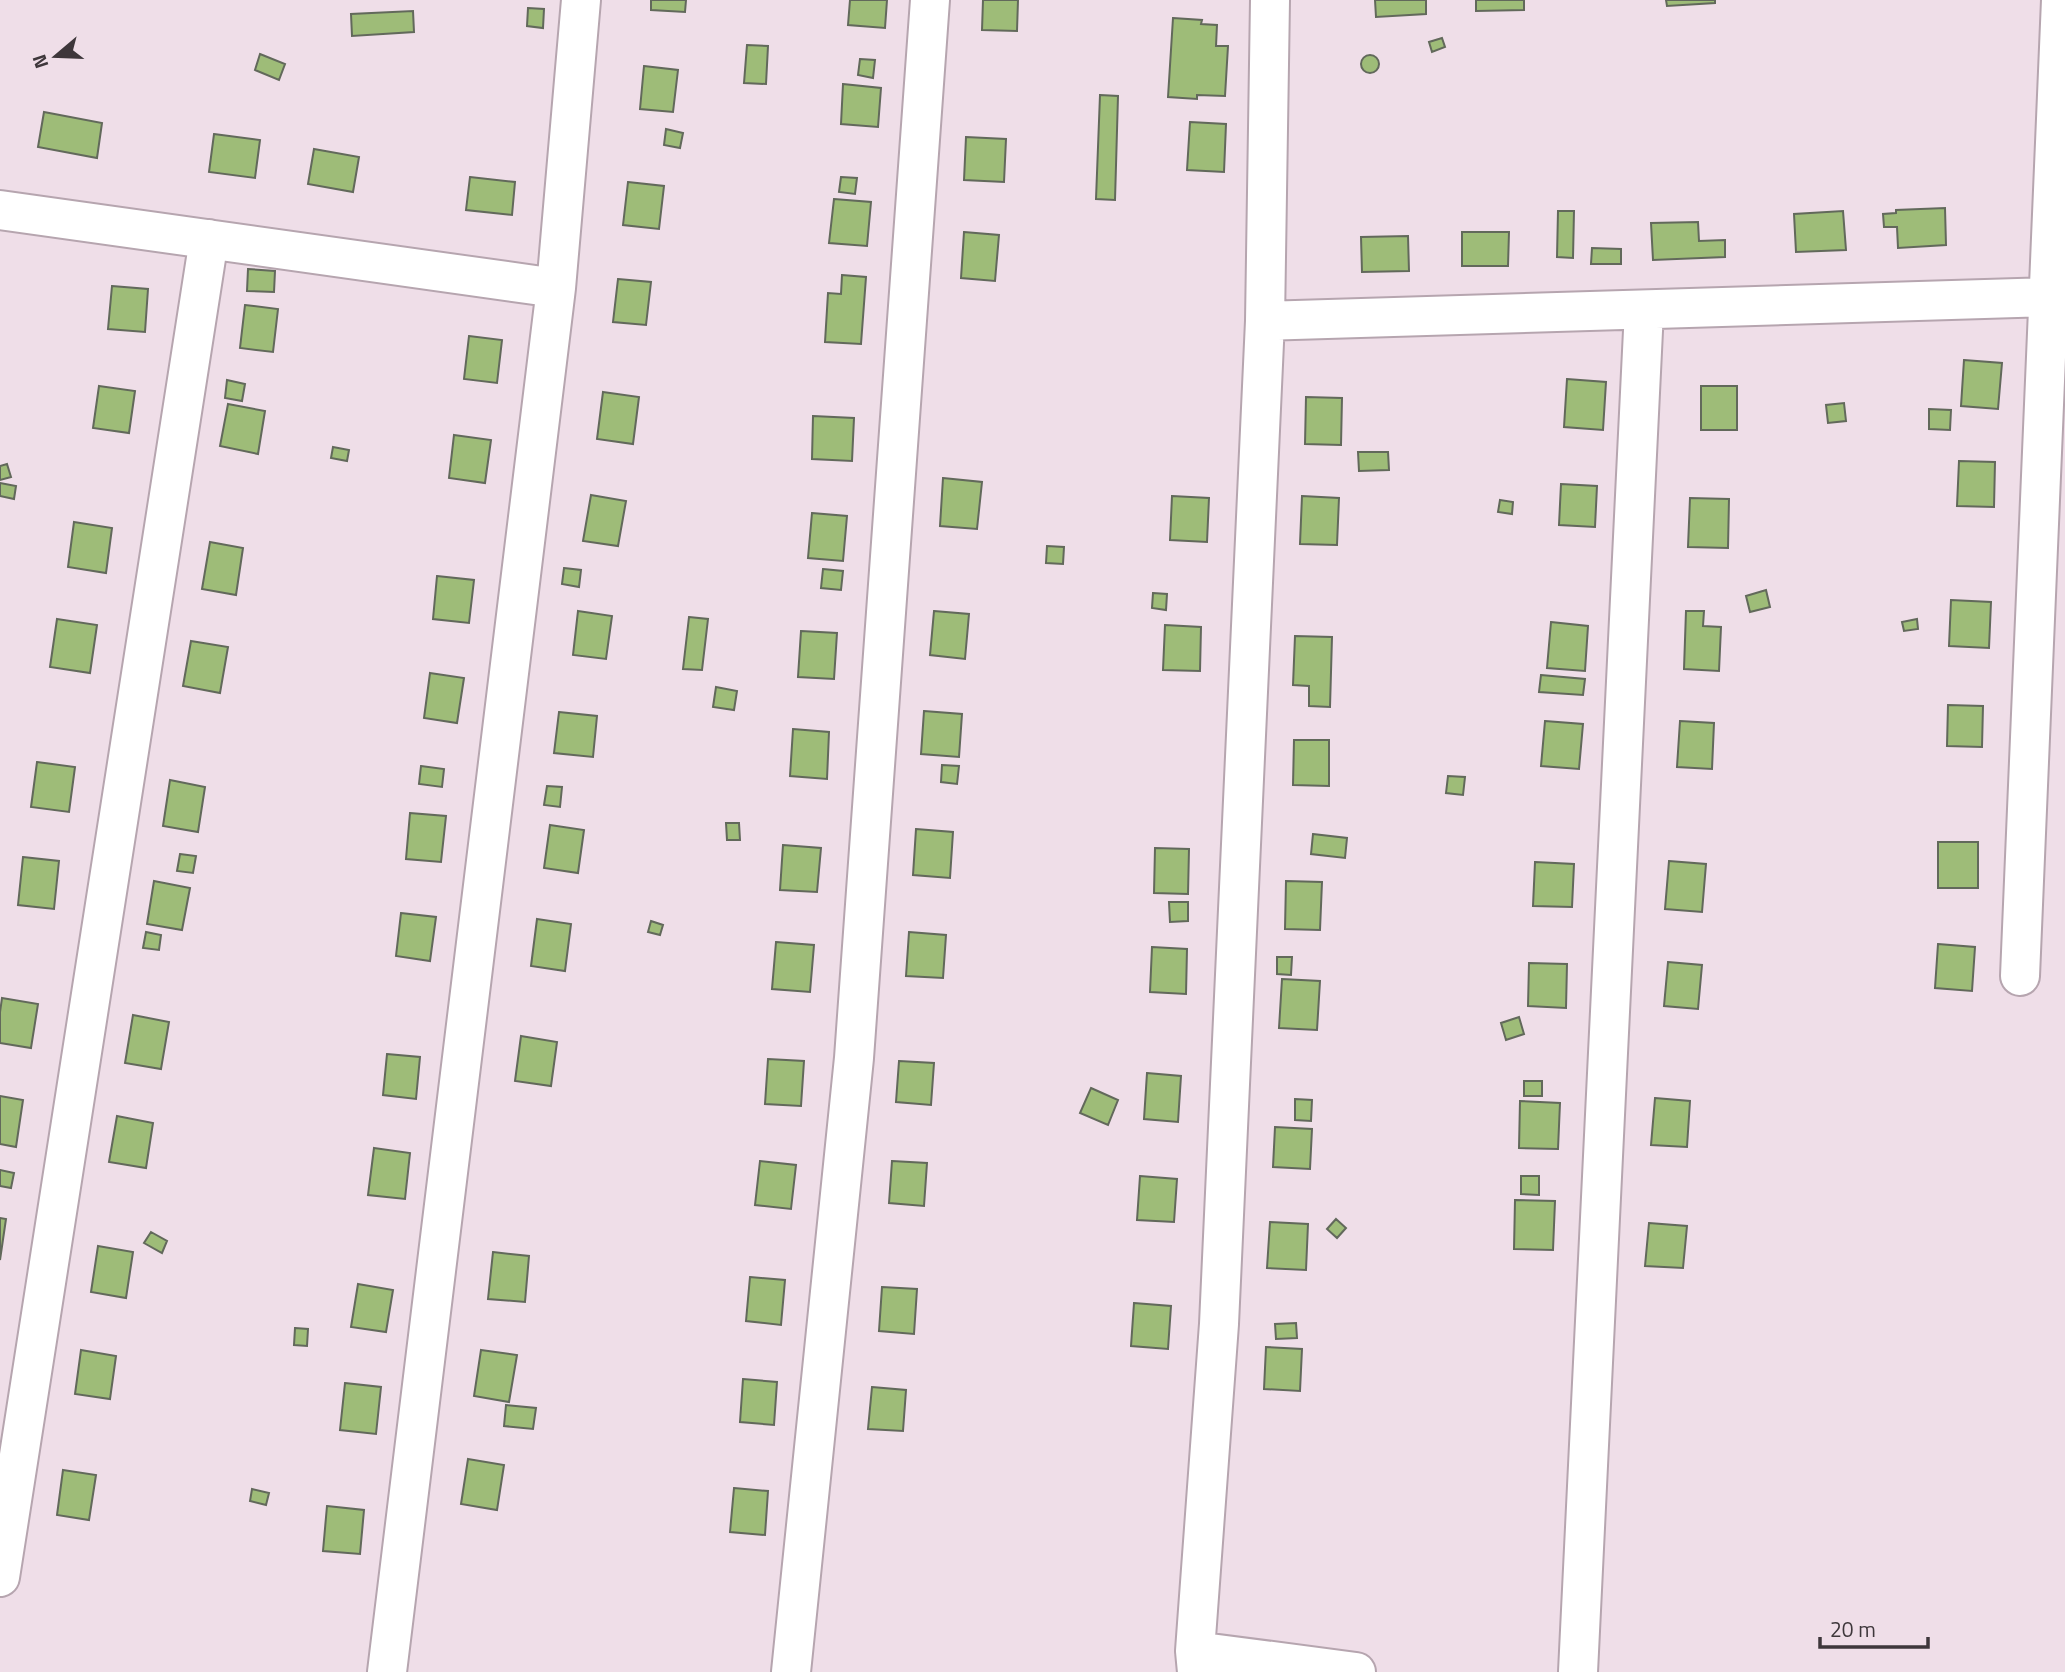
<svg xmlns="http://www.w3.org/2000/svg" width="2065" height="1672" viewBox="0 0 2065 1672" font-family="'Titillium Web',sans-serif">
<rect width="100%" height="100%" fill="#efdee8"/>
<path fill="#9ebc78" stroke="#62695b" stroke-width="2" d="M651,0H686L685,12L651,10Z
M850,0H887L885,28L848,25Z
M983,0H1018L1017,31L982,30Z
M1375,0H1426V14L1376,17Z
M1476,0H1524V10L1476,11Z
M1666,0H1715V3L1667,6Z
M528,8L544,9L543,28L527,26Z
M413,11L414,32L352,36L351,14Z
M1173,18L1202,20L1201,24L1217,25L1216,46H1228L1225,96L1197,95V99L1168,97Z
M1442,38L1445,47L1432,52L1429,42Z
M747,45L768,46L766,84L744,83Z
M260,54L285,64L279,80L255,70Z
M1361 64a9 9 0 1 1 18 0a9 9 0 1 1-18 0Z
M860,59L875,60L873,78L858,75Z
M644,66L678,70L673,112L640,109Z
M843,84L881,88L878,127L841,124Z
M1100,95L1118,96L1115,200L1096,199Z
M44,112L102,123L97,158L38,147Z
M1190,122L1226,124L1224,172L1187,170Z
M666,129L683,133L680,148L664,145Z
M214,134L260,140L255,178L209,172Z
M966,137L1006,139L1004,182L964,180Z
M314,149L359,157L353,192L308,184Z
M470,177L515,182L512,215L466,210Z
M841,177L857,178L855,194L839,192Z
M628,182L664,186L659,229L623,225Z
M834,199L871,202L867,246L829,243Z
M1945,208L1946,245L1898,248L1897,227H1884L1883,214L1896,213V210Z
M1558,211H1574L1573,258L1557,257Z
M1843,211L1846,250L1796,252L1794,214Z
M1698,222L1699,241L1725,240V257L1653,260L1651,223Z
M964,232L999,235L995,281L961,278Z
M1462,232H1509L1508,266H1462Z
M1408,236L1409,271L1362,272L1361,237Z
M1592,248L1621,249V264H1591Z
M248,269L275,271L274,292L247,291Z
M842,275L866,277L861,344L825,342L828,293L841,294Z
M618,279L651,282L646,325L613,322Z
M112,286L148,289L145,332L108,329Z
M245,305L278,309L273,352L240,348Z
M469,336L502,340L497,383L464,379Z
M1964,360L2002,363L1998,409L1961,406Z
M1567,379L1606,382L1603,430L1564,427Z
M227,380L245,384L242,401L225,398Z
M99,386L135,391L129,433L93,428Z
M1701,386H1737V430H1701Z
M603,392L639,397L633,444L597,439Z
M1306,397L1342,398L1341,445L1305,444Z
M1844,403L1846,421L1828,423L1826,405Z
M228,404L265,411L258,454L220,446Z
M1929,409L1951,410L1950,430L1929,429Z
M813,416L854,418L852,461L812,459Z
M454,435L491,440L485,483L449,478Z
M333,447L349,450L347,461L331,458Z
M1358,452H1388L1389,470L1359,471Z
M1959,461L1995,462L1994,507L1957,506Z
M7,464L11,477L0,480V466Z
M943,478L982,482L977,529L940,526Z
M0,483L16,486L14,499L0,496Z
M1561,484L1597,486L1595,527L1559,525Z
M591,495L626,501L618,546L583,541Z
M1172,496L1209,498L1207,542L1170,540Z
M1302,496L1339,498L1337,545L1300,544Z
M1690,498L1729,499L1728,548L1688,547Z
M1500,500L1513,502L1512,514L1498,512Z
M812,513L847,516L843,561L808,558Z
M74,522L112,528L106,573L68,567Z
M210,542L243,548L236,595L202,589Z
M1047,546L1064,547L1063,564L1046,563Z
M564,568L581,570L579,587L562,584Z
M823,569L843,571L841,590L821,588Z
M437,576L474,580L469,623L433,619Z
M1766,590L1770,607L1750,612L1746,596Z
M1153,593L1167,594L1166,610L1152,608Z
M1951,600L1991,602L1989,648L1949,646Z
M578,611L612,616L606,659L573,655Z
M934,611L969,614L965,659L930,655Z
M1686,611H1704L1703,626L1721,627L1719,671L1684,669Z
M689,617L708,619L702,670L683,669Z
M57,619L97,625L90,673L50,667Z
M1917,619L1918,629L1904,631L1902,622Z
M1551,622L1588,626L1585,671L1547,668Z
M1165,625L1201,627L1200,671L1163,670Z
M801,631L837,633L834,679L798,677Z
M1295,636L1332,637L1330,707L1309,706V686L1293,685Z
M191,641L228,647L220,693L183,686Z
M430,673L464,678L457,723L424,718Z
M1541,675L1585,679L1583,695L1539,692Z
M716,687L737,691L734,710L713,707Z
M1948,705L1983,706L1982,747L1947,746Z
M924,711L962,714L959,757L921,754Z
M559,712L597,716L593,757L554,753Z
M1545,721L1583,724L1579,769L1541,766Z
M1680,721L1714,723L1712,769L1677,767Z
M793,729L829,732L827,779L790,776Z
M1294,740H1329V786L1293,785Z
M37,762L75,767L69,812L31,807Z
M942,765L959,766L957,784L941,782Z
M421,766L444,769L442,787L419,784Z
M1448,776L1465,777L1463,795L1446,793Z
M170,780L205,787L198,832L163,826Z
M547,786L562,787L560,807L544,805Z
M410,813L446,816L441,862L406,859Z
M726,823H739L740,840H727Z
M550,825L584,830L578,873L544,868Z
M916,829L953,832L950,878L913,875Z
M1313,834L1347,838L1345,858L1311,854Z
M1938,842H1978V888H1938Z
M783,845L821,848L817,892L780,890Z
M1155,848L1189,849L1188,894L1154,893Z
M180,854L196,856L193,873L177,871Z
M23,857L59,861L54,909L18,905Z
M1669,861L1706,864L1702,912L1665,909Z
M1535,862L1574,864L1572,907L1533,906Z
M154,881L190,888L182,930L147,924Z
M1286,881L1322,882L1320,930L1285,929Z
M1169,902H1188V921L1170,922Z
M401,913L436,917L430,961L396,956Z
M537,919L571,924L565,971L531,966Z
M651,921L663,925L660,935L648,932Z
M146,932L161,935L159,950L143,948Z
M909,932L946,935L943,978L906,976Z
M776,942L814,945L810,992L772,989Z
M1938,944L1975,947L1972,991L1935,988Z
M1152,947L1187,949L1186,994L1150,992Z
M1277,957H1292L1291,975L1277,974Z
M1668,962L1702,965L1698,1009L1664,1006Z
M1529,963L1567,964L1566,1008L1528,1006Z
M1282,979L1320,981L1317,1030L1279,1028Z
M2,998L38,1004L31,1048L0,1043V1012Z
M133,1015L169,1022L161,1069L125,1063Z
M1519,1017L1524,1034L1506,1040L1501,1023Z
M521,1036L557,1042L551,1086L515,1081Z
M387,1054L420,1057L416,1099L383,1095Z
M768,1059L804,1061L801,1106L765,1104Z
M899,1061L934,1063L931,1105L896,1102Z
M1147,1073L1181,1076L1178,1122L1144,1119Z
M1524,1081H1542V1096H1524Z
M1091,1088L1118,1100L1108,1125L1080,1113Z
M0,1096L23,1100L16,1147L0,1144Z
M1655,1098L1690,1101L1687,1147L1651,1145Z
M1295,1099L1312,1100L1311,1121L1295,1120Z
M1520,1101L1560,1103L1558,1149L1519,1148Z
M117,1116L153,1123L146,1168L109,1162Z
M1275,1127L1312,1129L1310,1169L1273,1167Z
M374,1148L410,1153L405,1199L368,1195Z
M760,1161L796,1165L791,1209L755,1205Z
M892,1161L927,1163L924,1206L889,1203Z
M0,1170L14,1173L11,1188L0,1186Z
M1140,1176L1177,1179L1174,1222L1137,1220Z
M1521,1176H1539V1195L1521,1194Z
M1515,1200L1555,1201L1553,1250L1514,1249Z
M0,1218L6,1219L0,1260Z
M1336,1219L1346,1228L1337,1238L1327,1229Z
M1270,1222L1308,1224L1306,1270L1267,1268Z
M1649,1223L1687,1226L1683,1268L1645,1266Z
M151,1232L167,1241L162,1253L144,1243Z
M98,1246L133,1252L126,1298L91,1292Z
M493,1252L529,1256L525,1302L488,1299Z
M750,1277L785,1280L781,1325L746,1321Z
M358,1284L393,1290L386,1332L351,1327Z
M882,1287L917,1289L914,1334L879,1331Z
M1134,1303L1171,1306L1168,1349L1131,1346Z
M1296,1323L1297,1338L1276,1339L1275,1324Z
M295,1328L308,1329L307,1346L294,1345Z
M1266,1347L1302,1349L1300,1391L1264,1389Z
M81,1350L116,1356L110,1399L75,1394Z
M481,1350L517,1355L509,1402L474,1396Z
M743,1379L777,1382L774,1425L740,1422Z
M345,1383L381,1387L376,1434L340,1430Z
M872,1387L906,1390L903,1431L868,1429Z
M506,1405L536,1408L533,1429L504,1426Z
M468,1459L504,1465L497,1510L461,1504Z
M63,1470L96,1475L89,1520L57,1515Z
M734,1488L768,1491L765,1535L730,1532Z
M252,1489L269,1493L266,1505L250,1501Z
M327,1506L364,1510L360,1554L323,1551Z"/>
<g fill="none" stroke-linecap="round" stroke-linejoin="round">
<defs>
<path id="minor" d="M0,210L556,288
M1265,321L2049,297
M2020,976L2061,0
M0,1577L209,239
M1195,1651L1356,1672
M387,1672L556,288L581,0
M791,1672L854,1058L930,0
M1197,1672L1195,1651L1219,1324L1265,321L1270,0
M1578,1672L1644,310"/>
</defs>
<use href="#minor" stroke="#b6a5af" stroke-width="42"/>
<use href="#minor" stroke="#fff" stroke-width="38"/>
</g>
<g transform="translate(56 56) rotate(251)" stroke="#efdee8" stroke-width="5" paint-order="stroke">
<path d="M0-5L12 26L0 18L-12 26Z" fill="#3e373b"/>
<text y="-10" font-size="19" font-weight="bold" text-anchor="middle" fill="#3e373b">N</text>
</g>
<path d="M1820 1637v10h108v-10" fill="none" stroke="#3e373b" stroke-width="3.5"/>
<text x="1830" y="1637" font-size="21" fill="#3e373b" stroke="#efdee8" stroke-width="5" paint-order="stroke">20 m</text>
</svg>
